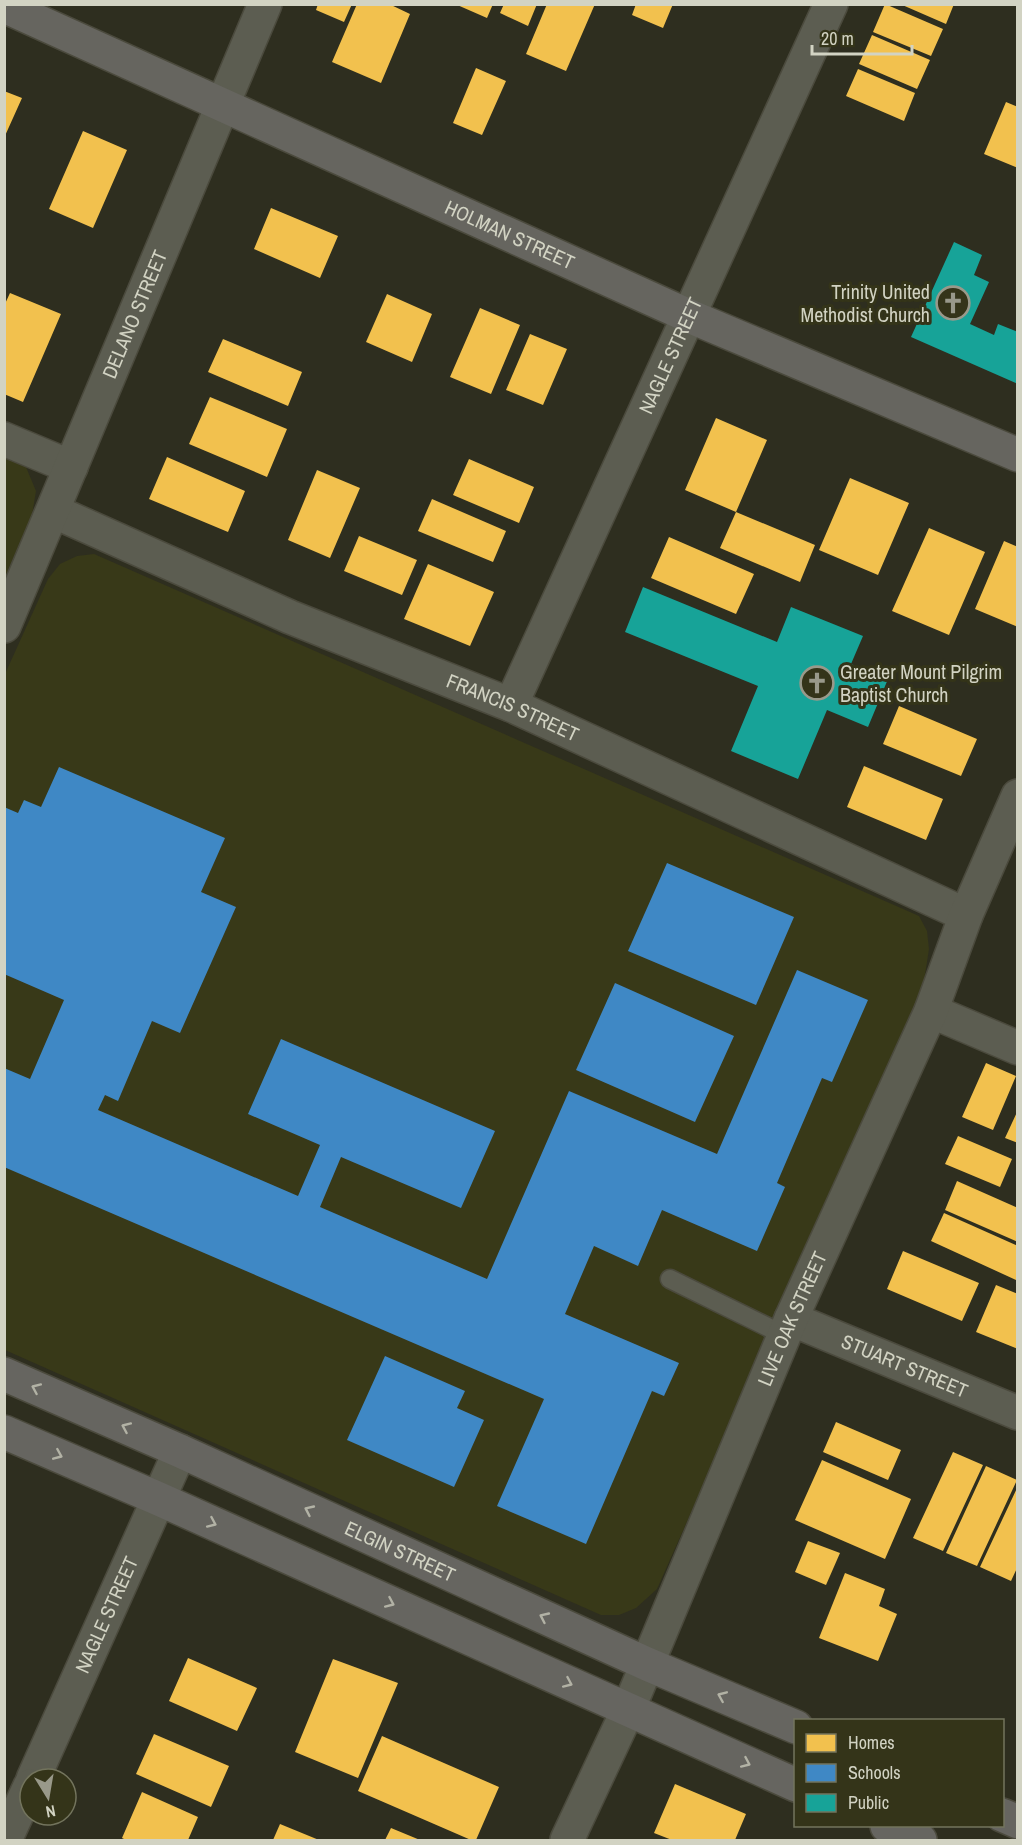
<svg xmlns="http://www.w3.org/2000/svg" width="1022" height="1845" viewBox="0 0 1022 1845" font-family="'Archivo Narrow',sans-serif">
<rect width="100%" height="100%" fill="#2e2e1f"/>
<path fill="#383918" d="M5,457L26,467L36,491L32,515L5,577Z
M94,554L919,916L927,931L929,949L924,981L916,1007L657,1589L636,1608L619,1615H601L5,1350V674L48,579L60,564L77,556Z"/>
<path fill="#f2c14e" d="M318,4H352L344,22L316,10Z
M357,4H389L410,14L381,83L332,62Z
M455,4H493L487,18Z
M504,4H537L528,26L500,13Z
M547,4H595L566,71L526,54Z
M636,4H673L663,28L632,15Z
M885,4L943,29L931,56L873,32Z
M900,4H954L946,24Z
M872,35L930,60L917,89L859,64Z
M476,68L506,81L482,135L453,123Z
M858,69L915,93L904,121L846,96Z
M4,91L22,98L4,138Z
M1006,102L1018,107V168L984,154Z
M83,131L127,150L93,228L49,209Z
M271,208L338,236L320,278L254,249Z
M10,293L61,314L23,402L4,394V306Z
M387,294L432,314L412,362L366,342Z
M480,308L520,325L491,394L450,377Z
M530,334L567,349L543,405L506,390Z
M223,339L302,372L288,406L208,372Z
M210,397L287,429L267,477L189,444Z
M716,418L767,440L736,512L685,490Z
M167,457L245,491L228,532L149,499Z
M469,459L534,487L519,523L453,495Z
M317,470L360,488L330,558L288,540Z
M850,478L909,503L878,575L819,550Z
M432,499L506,531L493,562L418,531Z
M736,512L815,545L800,582L720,548Z
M929,528L985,552L949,635L892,611Z
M359,536L417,560L402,595L344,571Z
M669,537L754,574L736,614L651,578Z
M1004,541L1018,547V627L975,609Z
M428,564L494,592L470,646L404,619Z
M899,706L977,739L961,776L883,744Z
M864,766L943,799L926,840L847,807Z
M986,1063L1016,1076L993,1130L962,1117Z
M1018,1110V1143L1005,1138Z
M958,1136L1012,1159L1000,1187L945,1164Z
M957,1181L1018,1208V1242L945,1210Z
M944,1213L1018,1246L1016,1280L931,1241Z
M903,1251L979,1283L962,1321L887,1289Z
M996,1285L1018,1294V1349L976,1332Z
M836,1422L901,1450L888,1480L823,1452Z
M953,1452L983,1465L943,1551L913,1538Z
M822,1460L911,1499L885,1559L795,1520Z
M986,1466L1017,1480L977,1566L946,1553Z
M1018,1486V1566L1011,1581L980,1567Z
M808,1541L840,1553L826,1585L795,1572Z
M845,1573L885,1589L879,1606L897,1614L878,1661L819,1638Z
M188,1658L257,1688L237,1731L169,1701Z
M333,1659L398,1683L358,1778L295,1752Z
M154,1734L229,1766L211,1807L136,1774Z
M382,1736L499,1787L476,1840H471L358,1791Z
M675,1784L746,1814L735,1840H672L654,1833Z
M142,1792L198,1817L188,1840H126L122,1838Z
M280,1824L319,1840H273Z
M391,1828L420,1840H385Z"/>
<path fill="#3f88c5" d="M59,767L225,838L201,892L236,907L180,1033L152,1021L118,1101L105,1095L98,1110L298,1196L320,1145L248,1114L281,1039L495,1131L461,1208L341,1157L320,1207L487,1279L569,1091L717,1154L797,970L868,1000L832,1082L822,1078L777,1183L785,1187L757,1251L662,1210L638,1266L594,1246L565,1314L679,1363L664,1396L652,1391L586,1544L497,1506L544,1399L4,1167V1068L30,1079L64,1000L4,974V807L18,813L24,800L41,807Z
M667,863L794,917L756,1005L628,951Z
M615,983L734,1036L695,1122L576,1070Z
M385,1356L465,1391L457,1408L484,1420L454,1487L347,1440Z"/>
<path fill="#17a398" d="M954,242L982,255L974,275L989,282L970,324L994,335L998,324L1018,332V384L911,337Z
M643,587L777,642L791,607L863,636L851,664L888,679L868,727L827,710L798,779L731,751L758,686L625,632Z"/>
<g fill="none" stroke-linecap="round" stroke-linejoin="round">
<defs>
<path id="lane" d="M670,1279L784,1335"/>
<g id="street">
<path d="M4,439L71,467"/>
<path id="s1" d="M53,511L290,617L511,705L966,915"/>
<path id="s2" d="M4,626L265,4"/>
<path id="s3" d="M511,705L831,4"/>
<path d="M931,1011L1018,1048"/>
<path id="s4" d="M791,1319L1018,1413"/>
<path id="s5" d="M33,1779L180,1451"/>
<path d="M5,1840L30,1786"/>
<path id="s6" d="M567,1840L628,1710L791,1319L931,1011L966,915L1018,796"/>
</g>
<g id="secondary">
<path id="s7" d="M4,6L689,316L1018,455"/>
</g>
<g id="primary">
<path id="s8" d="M4,1374L180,1451L647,1664L796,1727"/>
<path d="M4,1432L159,1499L796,1785"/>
<path d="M1002,1815L1018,1822"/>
<path d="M887,1826L920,1840"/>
</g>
</defs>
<use href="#lane" stroke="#4b4a3d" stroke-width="21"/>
<use href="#street" stroke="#4b4a3d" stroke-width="36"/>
<use href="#secondary" stroke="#4b4a3d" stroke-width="36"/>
<use href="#primary" stroke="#4b4a3d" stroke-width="36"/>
<use href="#lane" stroke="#5c5d51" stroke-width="18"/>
<use href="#street" stroke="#5c5d51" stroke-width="33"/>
<use href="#secondary" stroke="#66655f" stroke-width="33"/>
<use href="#primary" stroke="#666560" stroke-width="33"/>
</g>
<defs><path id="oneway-chevron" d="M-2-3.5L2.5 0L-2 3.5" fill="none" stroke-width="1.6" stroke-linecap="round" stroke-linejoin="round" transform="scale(1.5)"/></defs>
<g stroke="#b2b2a5">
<use href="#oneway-chevron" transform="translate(36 1388) rotate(-156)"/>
<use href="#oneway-chevron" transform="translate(126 1427) rotate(-156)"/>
<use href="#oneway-chevron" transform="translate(58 1455) rotate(23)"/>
<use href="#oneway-chevron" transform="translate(309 1510) rotate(-155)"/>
<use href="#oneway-chevron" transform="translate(212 1523) rotate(24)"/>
<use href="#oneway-chevron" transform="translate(390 1603) rotate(24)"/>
<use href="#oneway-chevron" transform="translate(544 1617) rotate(-155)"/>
<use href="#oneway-chevron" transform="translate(568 1683) rotate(24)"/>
<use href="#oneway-chevron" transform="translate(722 1696) rotate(-157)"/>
<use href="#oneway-chevron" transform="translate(746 1763) rotate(24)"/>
</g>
<defs>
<symbol id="church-ring" viewBox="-11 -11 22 22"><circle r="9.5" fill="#343419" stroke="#99998a" stroke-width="1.5"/><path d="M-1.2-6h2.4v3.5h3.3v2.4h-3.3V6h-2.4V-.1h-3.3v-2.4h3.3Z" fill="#99998a"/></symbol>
</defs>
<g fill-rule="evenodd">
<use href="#church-ring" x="934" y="284" width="38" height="38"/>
<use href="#church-ring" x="798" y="664" width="38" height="38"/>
</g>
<g text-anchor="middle" stroke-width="6" stroke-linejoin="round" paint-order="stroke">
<g font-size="20" fill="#d2d3c3" stroke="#343419">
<text dy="7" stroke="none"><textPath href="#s7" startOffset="555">HOLMAN STREET</textPath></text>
<text dy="7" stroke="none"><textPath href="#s2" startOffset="338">DELANO STREET</textPath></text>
<text dy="7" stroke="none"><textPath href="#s3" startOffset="384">NAGLE STREET</textPath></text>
<text dy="7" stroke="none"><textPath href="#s1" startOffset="500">FRANCIS STREET</textPath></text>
<text dy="7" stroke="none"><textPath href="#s6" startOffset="568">LIVE OAK STREET</textPath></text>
<text dy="7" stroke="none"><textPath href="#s4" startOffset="123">STUART STREET</textPath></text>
<text dy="7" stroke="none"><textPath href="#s8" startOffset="434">ELGIN STREET</textPath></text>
<text dy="7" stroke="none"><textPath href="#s5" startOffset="180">NAGLE STREET</textPath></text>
</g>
<g font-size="20" fill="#d2d3c3" stroke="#343419" text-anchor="end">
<text x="930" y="299">Trinity United<tspan x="930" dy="23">Methodist Church</tspan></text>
<text x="840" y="679" text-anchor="start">Greater Mount Pilgrim<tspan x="840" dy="23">Baptist Church</tspan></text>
</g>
</g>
<rect width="1022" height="1845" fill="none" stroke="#d2d3c3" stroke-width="12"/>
<rect x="794" y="1719" width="210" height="108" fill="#343419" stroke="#73745d" stroke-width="1.5"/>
<rect x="806" y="1734" width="30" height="18" fill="#f2c14e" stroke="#73745d" stroke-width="1.5"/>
<text x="848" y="1749" font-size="18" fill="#d2d3c3">Homes</text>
<rect x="806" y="1764" width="30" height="18" fill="#3f88c5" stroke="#73745d" stroke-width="1.5"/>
<text x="848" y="1779" font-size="18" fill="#d2d3c3">Schools</text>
<rect x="806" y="1794" width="30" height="18" fill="#17a398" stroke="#73745d" stroke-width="1.5"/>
<text x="848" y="1809" font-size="18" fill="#d2d3c3">Public</text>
<g transform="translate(48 1797) rotate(169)"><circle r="28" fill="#343419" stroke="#73745d" stroke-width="1.5"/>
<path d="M0-4.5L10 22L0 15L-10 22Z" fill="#99998a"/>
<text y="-9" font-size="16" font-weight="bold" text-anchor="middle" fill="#d2d3c3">N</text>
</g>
<path d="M812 45v9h100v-9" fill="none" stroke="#d2d3c3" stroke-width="3"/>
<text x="821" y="45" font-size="18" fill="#d2d3c3" stroke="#343419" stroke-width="4.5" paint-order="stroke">20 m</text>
</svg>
